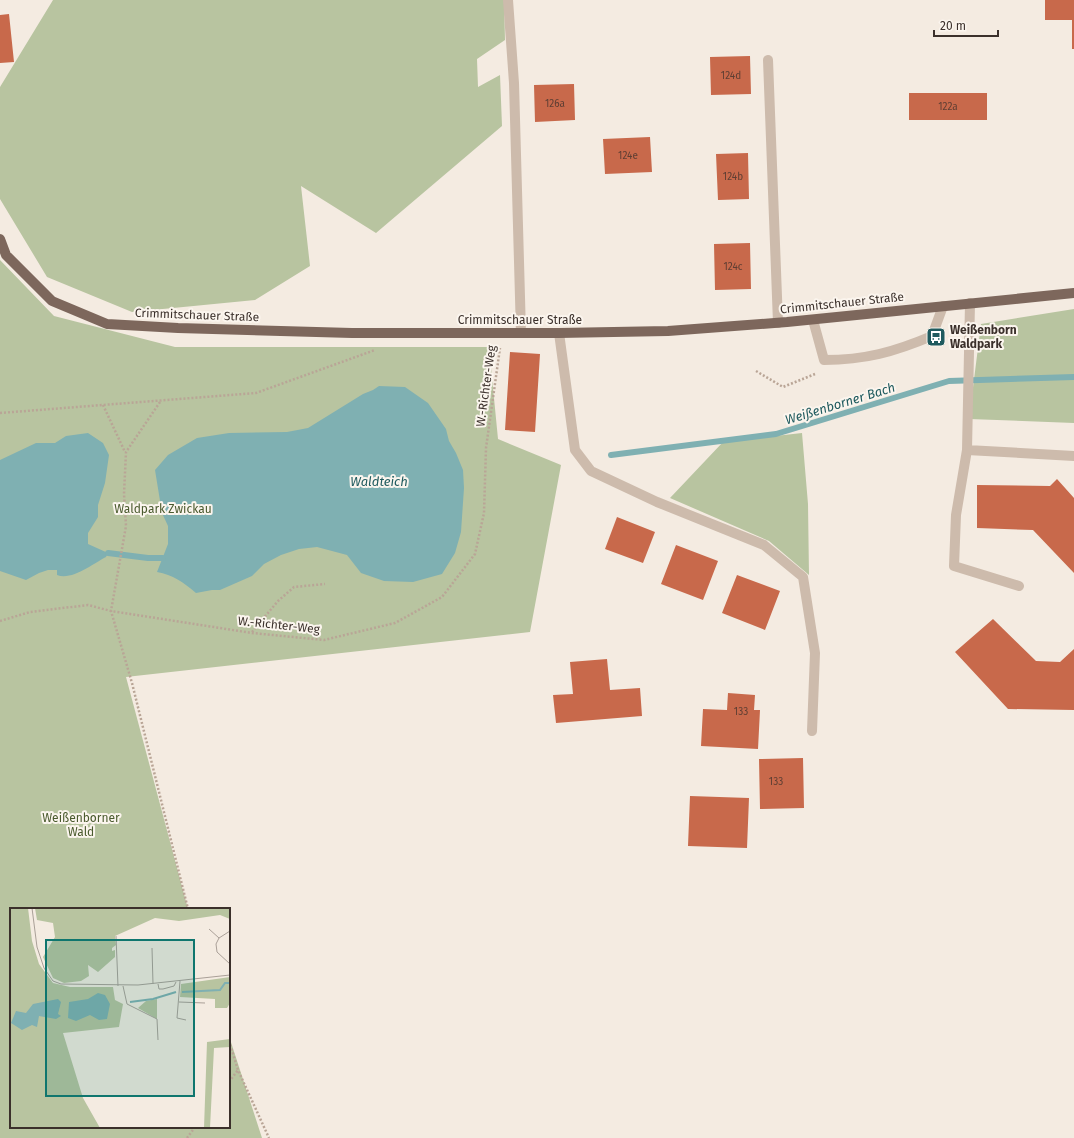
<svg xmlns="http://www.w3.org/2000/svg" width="1074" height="1138" viewBox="0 0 1074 1138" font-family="'Fira Sans',sans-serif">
<rect width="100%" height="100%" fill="#f4ebe1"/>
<path fill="#b8c4a0" d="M53,0H504L505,40L477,59L478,87L500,75L502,126L376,233L301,186L310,266L255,300L132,312L47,277L0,199V87Z
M0,260L54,316L175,347H489L498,439L561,465L530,632L126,677L188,909H11V1127H229V1036L262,1138H0Z
M1074,309V423L969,419L981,324Z
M802,433L808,504L809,575L769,541L670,498L723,442Z"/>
<path fill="#7fb0b2" d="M379,386L405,387L428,403L446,429L449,441L456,453L463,470L464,488L461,532L455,553L442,574L413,582L384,581L361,573L347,555L317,547L299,549L281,555L264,564L252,576L220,590H212L196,593C183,582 173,575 157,572L168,544V526L162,513L155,470L168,455L197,438L229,433L287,432L308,428L363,394L373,390Z
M88,433L103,443L109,455L105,483L98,505V517L88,533V544L108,553L106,557C94,563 72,581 57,575V570H48L39,573L26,580L0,571V460L36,443H55L66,436Z"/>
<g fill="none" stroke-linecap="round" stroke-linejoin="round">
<path stroke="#7fb0b2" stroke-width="6" d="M611,455L776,434L949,381L1074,377
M108,553L148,558H163"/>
</g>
<path fill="#c8694b" d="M1045,0H1074V49H1072V20H1045Z
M9,14L14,62L0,63V15Z
M750,56L751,94L711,95L710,57Z
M574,84L575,120L535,122L534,85Z
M909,93H987V120H909Z
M650,137L652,172L605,174L603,139Z
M748,153L749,199L718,200L716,154Z
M750,243L751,289L715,290L714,244Z
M510,352L540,354L535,432L505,430Z
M1057,479L1074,498V573L1033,530L977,528V485L1050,486Z
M617,517L655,532L643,563L605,549Z
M676,545L718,561L703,600L661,584Z
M737,575L780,591L765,630L722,613Z
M993,619L1036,661L1060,662L1074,649V710L1008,709L955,652Z
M607,659L610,690L640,688L642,716L556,723L553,695L573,694L570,662Z
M728,693L755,695L754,710H760L758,749L701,746L703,709L727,710Z
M803,758L804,808L760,809L759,759Z
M690,796L749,798L747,848L688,846Z"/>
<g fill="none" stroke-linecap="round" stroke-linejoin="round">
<path stroke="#b9a596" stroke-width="2.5" stroke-dasharray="2 2" stroke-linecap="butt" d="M756,371L783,387L815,374
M160,402L126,452L124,494L126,526L111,611L132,683L188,909
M103,405L125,452
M0,413L256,393L375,350
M0,621L30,612L88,605L111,611L252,633L324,640L395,623L442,597L475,554L484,513L486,448L500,348
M252,632L278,601L294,587L325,584
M229,1041L238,1070L269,1138
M229,1082L238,1070
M187,1138L195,1127"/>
<path stroke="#cdbbac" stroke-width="10" d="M508,0L514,83L521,333
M768,60L778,323
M970,303L967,450L956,515L954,566L1019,586
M813,320L824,360C865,360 894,352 932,336L943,306
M559,333L575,450L591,471L657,502L764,545L803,577L815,653L812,731
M967,450L1074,456"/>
<path stroke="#7d675c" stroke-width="10" d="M0,239L6,255L52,301L107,324L178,328L352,333H559L668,331L787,322L1074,293"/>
</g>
<defs>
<symbol id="bus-square" viewBox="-11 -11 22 22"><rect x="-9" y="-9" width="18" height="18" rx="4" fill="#1f5a5e" stroke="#fbf5ee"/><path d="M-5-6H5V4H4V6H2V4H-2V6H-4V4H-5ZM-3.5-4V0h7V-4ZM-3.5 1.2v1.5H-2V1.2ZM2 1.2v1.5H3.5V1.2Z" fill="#fff"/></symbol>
</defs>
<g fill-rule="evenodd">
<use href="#bus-square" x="925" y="326" width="22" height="22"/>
</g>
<g text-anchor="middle" stroke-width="4" stroke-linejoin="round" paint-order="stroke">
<g font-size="10" fill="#5e3e33">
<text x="731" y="79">124d</text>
<text x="555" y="107">126a</text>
<text x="948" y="110">122a</text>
<text x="628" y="159">124e</text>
<text x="733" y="180">124b</text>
<text x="733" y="270">124c</text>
<text x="741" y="715">133</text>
<text x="776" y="785">133</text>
</g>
<g font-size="12" fill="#3b302b" stroke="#fbf5ee">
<text transform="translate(842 303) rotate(-6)" y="4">Crimmitschauer Straße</text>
<text transform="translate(197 315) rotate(2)" y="4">Crimmitschauer Straße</text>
<text x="520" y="324">Crimmitschauer Straße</text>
<text transform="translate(486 386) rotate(-82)" y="4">W.-Richter-Weg</text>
<text transform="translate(279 625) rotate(6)" y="4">W.-Richter-Weg</text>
</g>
<g font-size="12" font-weight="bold" fill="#3b302b" stroke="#fbf5ee" text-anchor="start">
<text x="950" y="334">Weißenborn<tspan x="950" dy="14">Waldpark</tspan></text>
</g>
<g font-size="12" fill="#4a5a2e" stroke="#fbf5ee">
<text x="163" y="513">Waldpark Zwickau</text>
<text x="81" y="822">Weißenborner<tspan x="81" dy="14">Wald</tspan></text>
</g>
<g font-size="13" font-style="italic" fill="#1f5a5e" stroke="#fbf5ee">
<text transform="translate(840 403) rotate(-17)" y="5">Weißenborner Bach</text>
<text x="379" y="486">Waldteich</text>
</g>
</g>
<g transform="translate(10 908)">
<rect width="220" height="220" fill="#f4ebe1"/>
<path d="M0,0H18L22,33L29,56L43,75L60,79H103L105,92L113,96L109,119L53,125L73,190L90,220H0ZM25,0H220V11L210,7L169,13L145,10L105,28L106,37L102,40V43L105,42V49L88,64L78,57L79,68L71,73L54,75L43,70L33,49L45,29L43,15L27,12ZM220,69V95L217,100H205V91L170,89L171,76ZM147,91V111L128,100L136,93ZM220,131V139L204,140L200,220H194L197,134Z" fill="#b8c4a0"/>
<path d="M88,85L95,87L100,96L97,111L89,112L80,107L66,113L58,110L59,94L78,91ZM48,91L51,94L48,106L51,108L46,111L29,108L27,119L22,117L12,122L1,115L6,103L16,105L23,96Z" fill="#7fb0b2"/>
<path fill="none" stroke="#7fb0b2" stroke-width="2" d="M172,84L210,82L215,75H220M120,94L143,91L166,84"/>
<path fill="none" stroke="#aaa098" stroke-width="1" d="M22,0L27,39L34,60L43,73L51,76L128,77L220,67M199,21L209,30M220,23L209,30L206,36L207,44L220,56M106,28L108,78M142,40L143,76M170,73L167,110L176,112M148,76L149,81H153L164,78L166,74M113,78L117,96L147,111L148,132M169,94L195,95"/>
<path fill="#0f766e" fill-opacity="0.15" stroke="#0f766e" stroke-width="2" d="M36,32H184V188H36Z"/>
<rect width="220" height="220" fill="none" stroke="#3b302b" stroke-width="2"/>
</g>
<path d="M934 30v6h64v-6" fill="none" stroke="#3b302b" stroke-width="2"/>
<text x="940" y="30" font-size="12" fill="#3b302b" stroke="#fbf5ee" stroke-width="3" paint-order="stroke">20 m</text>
</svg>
